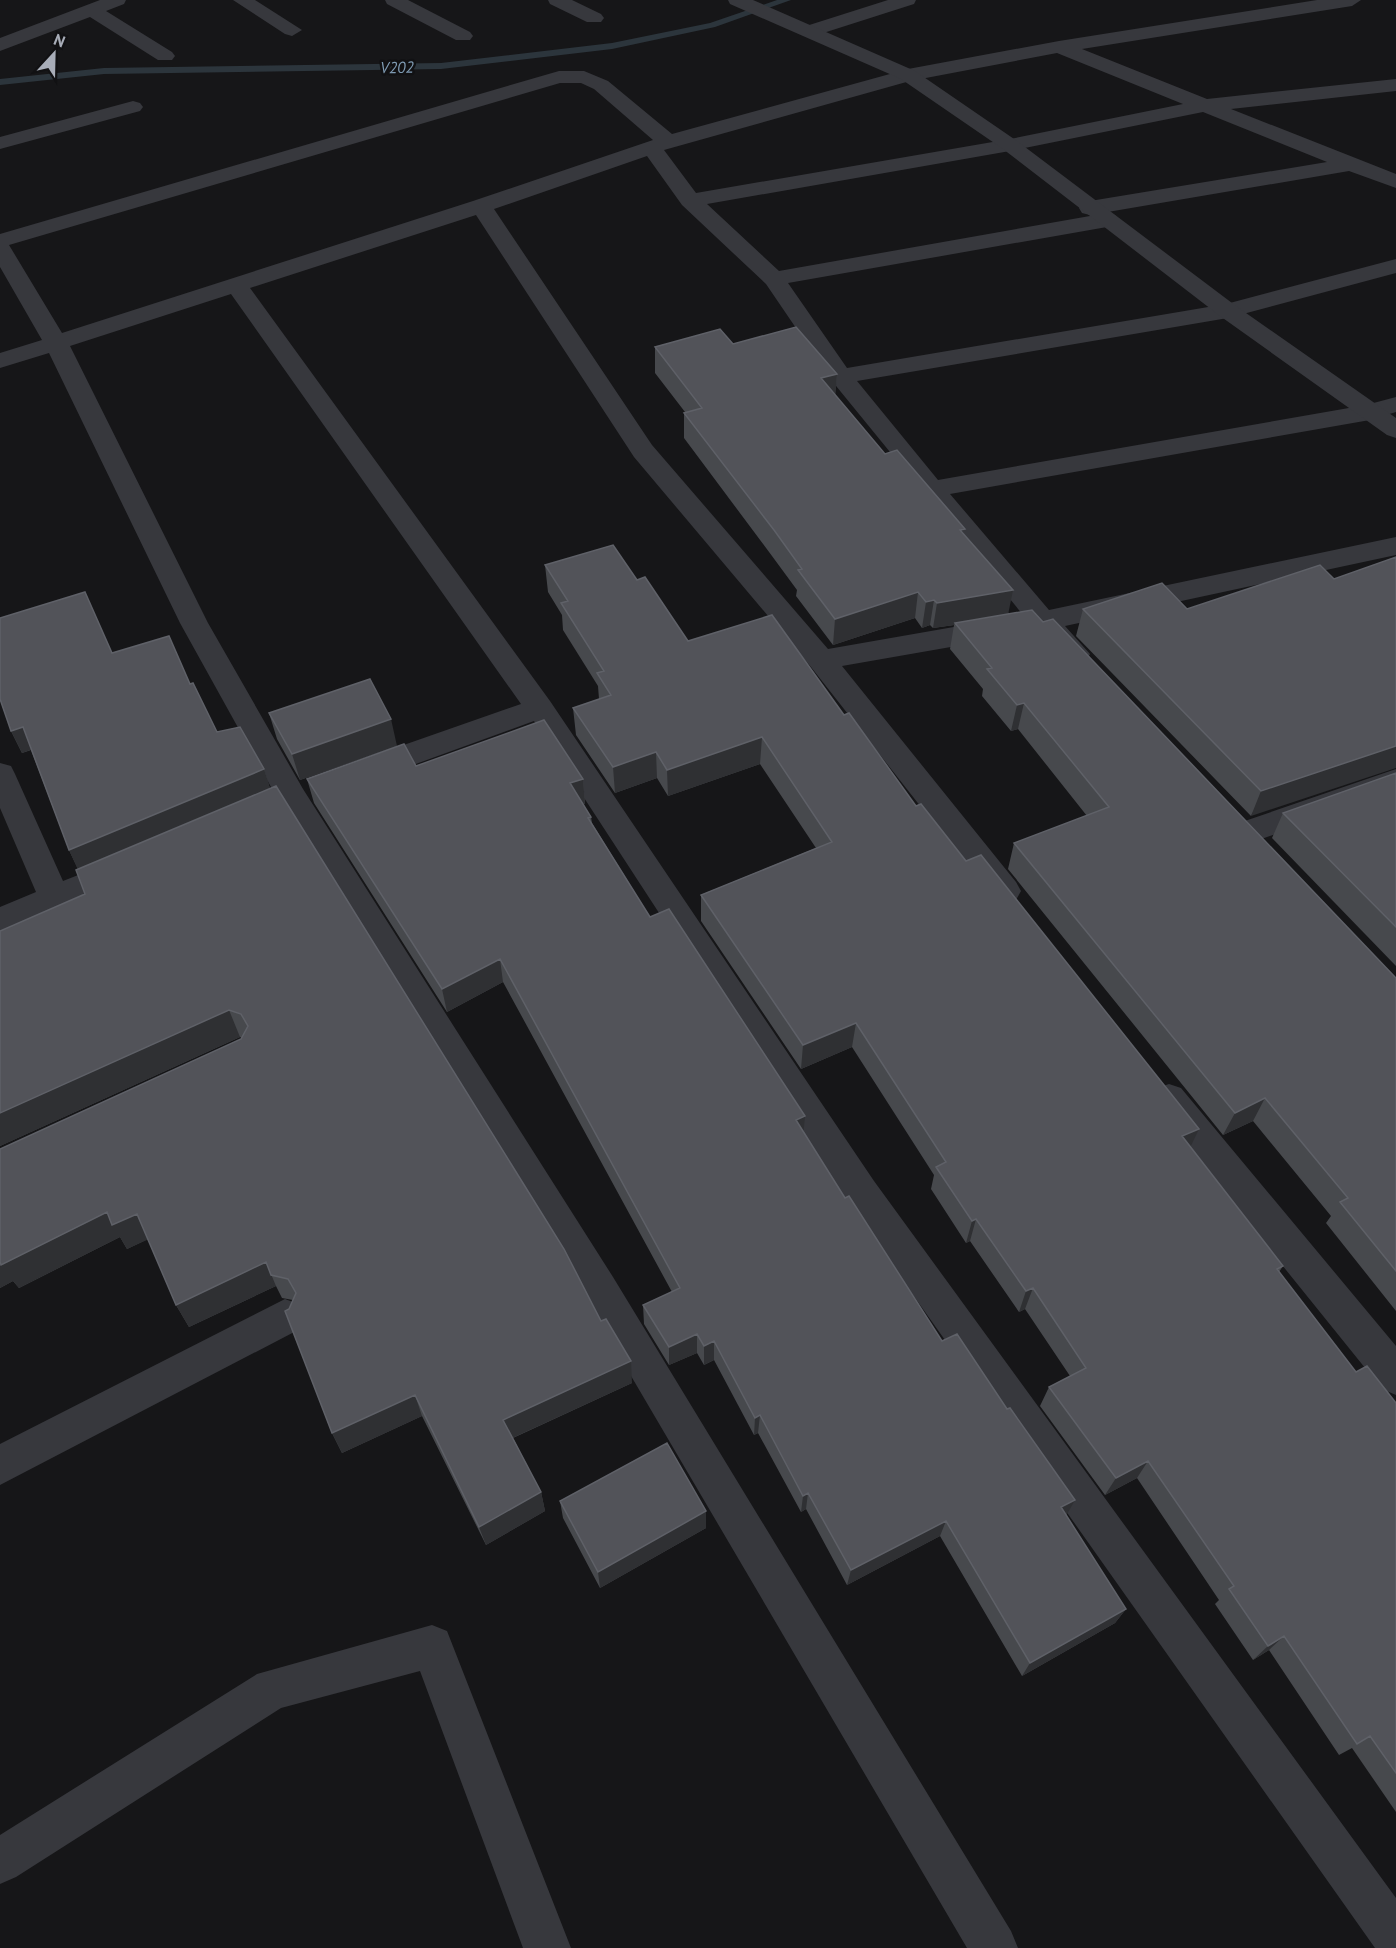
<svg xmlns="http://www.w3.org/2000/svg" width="1396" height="1948" viewBox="0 0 1396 1948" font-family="'PT Sans',sans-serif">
<rect width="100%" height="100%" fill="#161618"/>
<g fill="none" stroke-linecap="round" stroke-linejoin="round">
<path fill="#2c353c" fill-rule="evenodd" d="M777,0H791L715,27L612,49L441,69L104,74L0,85V79L104,68L441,63L612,43L710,23Z"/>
<path fill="#37383d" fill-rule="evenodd" d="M100,0H126L124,4L106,11L172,52L175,56L172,60H158L90,17L0,51V38Z
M233,0H255L302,30L292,36L285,34Z
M385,0H408L470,32L473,36L470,40H456L387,4Z
M548,0H572L601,14L604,18L601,22H587L550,4Z
M888,0H916L914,4L817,35L810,37L800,31L803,27Z
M1317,0H1361L1352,6L1082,49L1207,99L1396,79V91L1231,109L1396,174V188L1349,171L1090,215L1082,213L1079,208L1082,203L1090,201L1327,162L1203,112L1010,151L707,204L779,271L1107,213L1115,215L1118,220L1115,225L1107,227L788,283L847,368L1226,304L1396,259V273L1228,318L857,381L938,480L1366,405L1396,397V412L1370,420L950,494L1049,610L1396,537V555L1065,626L1090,654L1086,661C1064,667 1051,646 1037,632L842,666L1016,882L1021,891L1016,900L1005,903L994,900L811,667L634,457L476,215L250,288L550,701L874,1181L1396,1898V1948H1375L848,1203L534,721L380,777L369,780L358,777L354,769L358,761L521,704L231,294L70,346L208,623L303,789L613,1277L1011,1931L1018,1948H967L587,1301L281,805L180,623L49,353L0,368V353L42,340L0,267V234L559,71H584L608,81L672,134L908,69L1059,41ZM1057,53L1183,104L1010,139L696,193L664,150L910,81ZM560,83H581L594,89L653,140L473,201L62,333L9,245ZM647,156L682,205L766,284L832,381L1023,615L828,649L652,445L494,209Z
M133,101L140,103L143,107L140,111L0,149V137Z
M0,763L11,766L15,774L63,881L124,857L135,860L140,869L135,878L0,934V907L36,892L0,808Z
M1396,769V792L1247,844L1236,840L1232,832L1236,824Z
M1169,1084L1181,1088L1396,1346V1395L1382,1389L1157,1110L1152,1099L1157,1088Z
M285,1299L298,1304L304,1317L298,1330L0,1485V1444Z
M432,1625L447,1631L571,1948H523L420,1671L281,1708L16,1877L0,1884V1835L257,1674Z"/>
<path fill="#37383d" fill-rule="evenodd" d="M728,0H753L915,71L1017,141L1236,306L1396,418V438L1387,435L1220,316L1003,149L901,79L730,4Z"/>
</g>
<path fill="#47494d" d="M733,344L837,374L835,395L885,454L964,534L1009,614L1043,622L1396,978V1311L1326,1223L1331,1216L1253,1121L1223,1135L1008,869L1014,843L1087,816L1018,729L1011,731L982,696L983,689L950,649L954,625L933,628L930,625L922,628L915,618L833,645L796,596L797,590L772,556L684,438V413L685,412L655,373V347Z
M1396,557L1251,816L1076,636L1083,609H1187L1334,579Z
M545,565L637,580L688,641L844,715L916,806L1190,1147L1283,1266L1279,1272L1356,1372L1396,1403V1812L1352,1748L1339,1755L1269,1650L1253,1660L1215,1604L1219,1600L1137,1478L1105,1495L1040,1406L1049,1387L1070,1376L1025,1309L1019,1312L970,1241L966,1243L931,1189L934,1175L852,1047L801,1069L701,921V895L816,848L760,764L668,796L657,778L615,793L576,735L573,708L599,699L598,686L563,630L562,615L548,592Z
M112,653L190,684L217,732L264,769L270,789L632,1383L513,1438L541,1492L545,1511L486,1545L422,1416L342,1453L332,1433L289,1309L293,1300L282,1298L276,1286L189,1327L176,1305L148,1239L127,1249L120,1237L19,1288L13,1281L0,1288V1149L241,1039L242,1038L240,1037L0,1146V931L85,894L78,869L69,850L31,750L22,753L11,731Z
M269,713L397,746L300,780L277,739Z
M1396,773V966L1272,838L1283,813Z
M307,779H583L585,804H583L591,817L592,823L650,917L803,1132L845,1198L942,1341L1066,1515L1126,1609L1115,1623L1022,1676L940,1536L847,1585L806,1509L801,1512L758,1433L754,1435L714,1360L704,1365L697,1353L669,1365L644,1324L643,1305L672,1292L503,982L447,1012L314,803Z
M560,1501L706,1528L600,1588L563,1518Z"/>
<path fill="#2f3033" d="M837,374L835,399L821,378Z
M1013,590L1008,615L955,623L954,625L933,628L937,603Z
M918,592L915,618L833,645L835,619Z
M934,600L930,625L922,628L926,602Z
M1024,703L1018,729L1011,731L1017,705Z
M391,719L397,746L300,780L292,754Z
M23,727L33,749L22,753L11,731Z
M762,737L760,764L668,796L667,770Z
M1396,746V768L1251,816L1261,791Z
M656,752L657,778L615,793L613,767Z
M264,769L271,791L79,872L69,850Z
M583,779L585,804L573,808L570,783Z
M500,959L503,982L447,1012L442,989Z
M229,1010L240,1037L0,1146V1113Z
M856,1023L852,1047L801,1069L803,1045Z
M1265,1098L1253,1121L1223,1135L1235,1113Z
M805,1116L803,1138L796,1120Z
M1199,1129L1188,1152L1182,1136Z
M107,1212L137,1214L151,1238L127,1249L120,1237L19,1288L13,1281L0,1288V1260Z
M976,1219L970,1241L966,1243L972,1221Z
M266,1262L276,1286L189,1327L176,1305Z
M1033,1288L1025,1309L1019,1312L1026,1291Z
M697,1334V1353L669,1365V1347Z
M714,1341V1360L704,1365V1346Z
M631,1361L632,1383L508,1440L503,1420Z
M415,1395L422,1416L342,1453L332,1433Z
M760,1415L758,1433L754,1435L755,1418Z
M1148,1461L1137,1478L1105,1495L1116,1478Z
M541,1492L545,1511L486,1545L479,1527Z
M808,1493L806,1509L801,1512L803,1496Z
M1075,1500L1066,1516L1061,1507Z
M706,1511V1528L600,1588L598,1572Z
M946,1521L940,1536L847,1585L851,1570Z
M1126,1609L1115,1623L1022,1676L1030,1663Z
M1284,1636L1269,1650L1253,1660L1268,1646Z"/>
<path fill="#525359" stroke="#5f6168" stroke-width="1.5" d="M796,327L837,374L821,378L885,454L897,450L965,529L960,530L1013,590L937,603L934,600L926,602L918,592L835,619L798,570L802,569L774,530L684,413L702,408L655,347L720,329L733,344Z
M613,545L637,580L645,577L688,641L772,615L844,715L849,713L916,806L921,804L966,861L981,855L1199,1129L1182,1136L1283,1266L1277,1269L1356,1372L1367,1366L1396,1403V1773L1370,1736L1357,1744L1284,1636L1268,1646L1229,1589L1234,1586L1148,1461L1116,1478L1049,1387L1086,1368L1033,1288L1026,1291L976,1219L972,1221L936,1167L946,1162L856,1023L803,1045L701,895L832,842L762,737L667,770L656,752L613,767L573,708L611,695L597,673L604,671L561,603L568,601L545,565Z
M1396,557V746L1261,791L1083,609L1162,583L1187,609L1320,565L1334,579Z
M85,592L112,653L169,636L190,684L193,683L217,732L240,727L264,769L69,850L23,727L11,731L0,699V618Z
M1032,610L1043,622L1053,619L1396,978V1271L1340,1202L1348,1198L1265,1098L1235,1113L1014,843L1109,807L1024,703L1017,705L987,669L992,668L955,623Z
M370,679L391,719L292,754L269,713Z
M544,720L583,779L570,783L591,817L588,818L650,917L669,909L805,1116L796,1120L845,1198L849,1196L942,1341L957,1334L1007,1409L1010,1408L1075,1500L1061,1507L1126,1609L1030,1663L946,1521L851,1570L808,1493L803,1496L760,1415L755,1418L714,1341L704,1346L697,1334L669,1347L643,1305L680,1288L500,959L442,989L307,779L404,744L416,766Z
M1396,773V927L1283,813Z
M276,786L564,1249L601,1321L606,1319L631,1361L503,1420L541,1492L479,1527L415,1395L332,1433L285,1311L289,1309L296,1293L288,1279L271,1275L266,1262L176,1305L137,1214L112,1225L107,1212L1,1265L0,1262V1149L241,1039L248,1026L241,1014L229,1010L0,1113V931L85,894L76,870Z
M667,1443L706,1511L598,1572L560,1501Z"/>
<g text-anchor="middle" stroke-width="5" stroke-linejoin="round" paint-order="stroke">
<g font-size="16" font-style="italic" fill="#7f9bb3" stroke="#111113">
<text transform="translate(397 67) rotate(-1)" y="6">V202</text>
</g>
</g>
<g transform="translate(54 54) rotate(22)" stroke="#111113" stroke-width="4.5" paint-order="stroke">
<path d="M0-4.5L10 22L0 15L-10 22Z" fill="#a8adb8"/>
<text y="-9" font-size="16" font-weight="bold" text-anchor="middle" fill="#a8adb8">N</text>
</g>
</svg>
